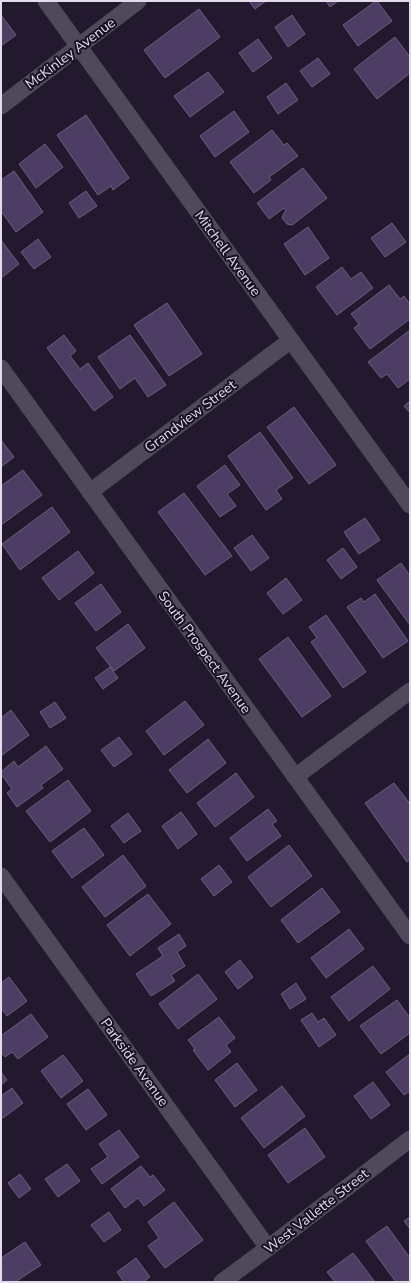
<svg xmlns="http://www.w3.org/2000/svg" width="411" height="1283" viewBox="0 0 411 1283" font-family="'Nunito Sans',sans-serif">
<rect width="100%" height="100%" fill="#22192f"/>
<path fill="#4d3c63" stroke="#6a607a" d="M249,1H266L255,9Z
M326,1H338L330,7Z
M376,1H377L392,21L358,46L343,25Z
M199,9L220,37L165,78L144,50Z
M1,15L16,35L1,46Z
M292,15L305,34L288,47L275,27Z
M395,37L410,57V73L377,99L354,69Z
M258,39L272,58L253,72L239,53Z
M318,58L330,74L312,87L300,71Z
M208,72L224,92L190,117L174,96Z
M286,83L298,100L278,114L267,97Z
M234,111L249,132L215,157L200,136Z
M86,115L129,178L113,190L111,186L98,195L57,135Z
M272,130L284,145L287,143L298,156L269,177L271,180L254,193L230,162Z
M45,144L63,167L36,188L19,164Z
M303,168L327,198L292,225L287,224L282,218L284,213L286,211L284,208L269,219L257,203Z
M14,171L43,212L16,232L1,211V180Z
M86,191L97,206L79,218L69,203Z
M392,223L406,242L385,257L371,238Z
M308,227L329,258L305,275L284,244Z
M38,239L51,257L34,269L21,252Z
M1,240L19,264L1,278Z
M342,267L351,279L361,272L373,288L337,315L316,287Z
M389,285L400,299L404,296L410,304V319L370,349L354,328L359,324L351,314Z
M167,303L202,354L169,376L134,325Z
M410,330V379L398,388L387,374L381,378L368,362Z
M64,335L76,351L70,356L80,369L88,363L113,397L94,411L47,348Z
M130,335L166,385L148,397L135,378L120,389L98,357Z
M410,401V413L404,406Z
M294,407L336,465L309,484L267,427Z
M260,432L293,478L276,490L282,499L266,510L228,456Z
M1,440L14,457L1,467Z
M225,465L240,485L227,494L236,506L220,517L197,486Z
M23,470L42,495L1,525V486Z
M184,493L232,556L205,575L158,512Z
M52,507L70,532L20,570L2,544Z
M365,518L380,540L359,554L344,532Z
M252,535L269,558L251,571L234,548Z
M343,548L357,567L341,579L327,560Z
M78,551L94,573L59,600L42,578Z
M401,563L410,576V625L377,580Z
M286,578L302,600L283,614L267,593Z
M101,584L121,612L96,631L75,603Z
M375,594L408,641L383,658L347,607L361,598L364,602Z
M326,615L366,672L343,688L311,642L317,638L309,627Z
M128,624L145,648L114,671L96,648Z
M288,637L331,696L302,717L259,659Z
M110,667L118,678L103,689L95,678Z
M185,701L204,725L164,755L146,731Z
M55,702L66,718L50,728L40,712Z
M11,710L29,735L1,756V718Z
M119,737L132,754L114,767L101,750Z
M208,739L226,763L187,793L169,770Z
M46,746L63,769L41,785L43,788L17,807L7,793L12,789L1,774V772L14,761L18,767Z
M236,773L254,797L215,827L197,803Z
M68,780L91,811L50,842L26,811Z
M394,783L410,804V860L407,862L365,803Z
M268,809L277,821L272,824L281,836L247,861L230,838Z
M181,812L197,834L178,849L162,826Z
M128,813L141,831L124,843L111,826Z
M84,828L104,855L72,878L52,851Z
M289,845L312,876L271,907L248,877Z
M123,855L146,886L105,917L82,887Z
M219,865L232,882L214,896L201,879Z
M322,888L340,912L298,943L281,920Z
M148,894L171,924L130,956L107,925Z
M349,929L364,949L326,978L311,958Z
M179,934L186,946L177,952L185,966L171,975L175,981L151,996L136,974L163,956L158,948Z
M240,960L253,977L238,989L225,972Z
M373,966L390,989L349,1021L331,997Z
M198,974L217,999L178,1029L159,1004Z
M9,977L27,1001L7,1016L1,1008V983Z
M296,983L306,999L290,1009L281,994Z
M397,1000L410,1018V1033L381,1054L360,1026Z
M312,1013L318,1022L324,1018L336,1035L319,1047L301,1020Z
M31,1014L48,1037L18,1059L12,1052L5,1057L1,1052V1036Z
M219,1017L235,1038L226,1045L231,1052L208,1070L193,1050L195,1049L188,1040Z
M410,1054V1091L404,1095L386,1072Z
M63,1055L83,1081L61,1098L41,1071Z
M237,1063L257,1090L235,1107L215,1080Z
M1,1072L7,1080L1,1085Z
M373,1082L390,1105L371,1119L354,1096Z
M282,1086L305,1116L264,1148L241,1118Z
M12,1088L23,1103L3,1118L1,1115V1096Z
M88,1089L107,1115L86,1130L67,1104Z
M305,1128L325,1157L288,1183L268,1155Z
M119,1130L139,1157L102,1184L91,1169L108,1157L99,1144Z
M67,1164L80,1181L58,1197L45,1179Z
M141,1166L150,1177L153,1175L165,1190L144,1206L138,1198L125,1208L111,1189Z
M20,1174L31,1189L19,1198L8,1183Z
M174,1202L203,1240L165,1268L148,1246L159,1238L148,1222Z
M109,1212L121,1230L104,1242L91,1225Z
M410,1217V1229L404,1221Z
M387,1226L410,1258V1279L406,1282H396L366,1241Z
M25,1242L41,1265L15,1282H1V1258Z
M353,1253L375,1282H335L327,1272Z
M136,1258L150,1277L143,1282H124L117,1272Z"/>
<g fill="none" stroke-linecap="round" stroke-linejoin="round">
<path stroke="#50495b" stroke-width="17" d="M46,1L410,505
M1,106L138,1
M1,368L410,936
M90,492L291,340
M295,777L410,691
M1,876L268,1248
M222,1282L268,1248L410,1139"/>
</g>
<g text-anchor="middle" stroke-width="4" stroke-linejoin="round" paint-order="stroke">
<g font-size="14" fill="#e2dceb" stroke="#191025">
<text transform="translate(70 53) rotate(-37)" y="5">McKinley Avenue</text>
<text transform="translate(228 253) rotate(54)" y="5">Mitchell Avenue</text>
<text transform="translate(190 416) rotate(-37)" y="5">Grandview Street</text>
<text transform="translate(205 652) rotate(54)" y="5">South Prospect Avenue</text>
<text transform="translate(135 1062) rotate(54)" y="5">Parkside Avenue</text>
<text transform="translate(316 1211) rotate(-38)" y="5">West Vallette Street</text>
</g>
</g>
<rect width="411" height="1283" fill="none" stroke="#e2dceb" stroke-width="4"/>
</svg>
